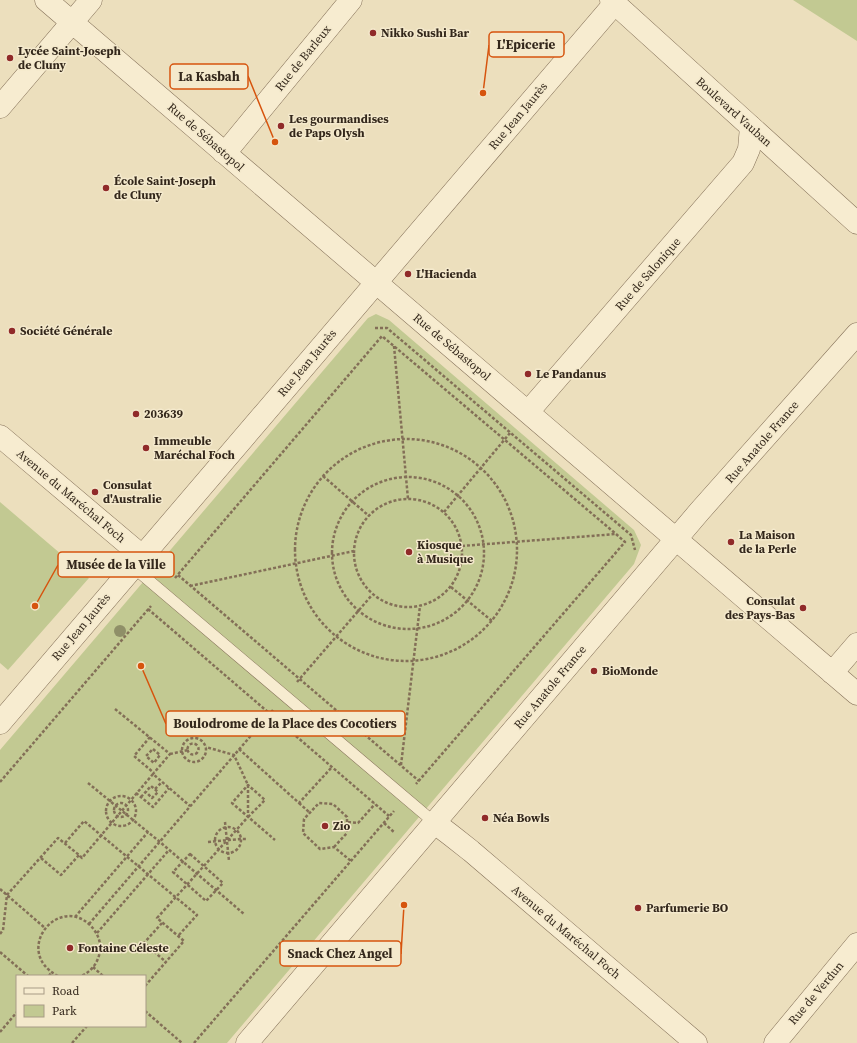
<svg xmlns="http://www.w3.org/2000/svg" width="857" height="1043" viewBox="0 0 857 1043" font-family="'Source Serif 4',serif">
<rect width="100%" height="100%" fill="#ecdfbd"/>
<path fill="#c2c992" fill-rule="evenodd" d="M793,0H857V41Z
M376,314L389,320L634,530L641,545L634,564L227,1043H0V750L368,318ZM17,976H145V1026H17Z
M0,502L89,578L8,670L0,663Z"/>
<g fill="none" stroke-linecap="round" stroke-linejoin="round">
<defs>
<path id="service" d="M133,567L435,823"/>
<path id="minor" d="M46,0L857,694
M0,107L91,0
M223,152L230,147L351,0
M528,412L743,163L749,149L751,127
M0,436L142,556
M832,673L857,644
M0,723L615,3
M435,823L452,836L471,851L696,1043
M247,1043L699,512L857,334
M775,1043L857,944"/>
<path id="tertiary" d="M611,0L857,223"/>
</defs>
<use href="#service" stroke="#836f57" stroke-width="12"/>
<use href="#minor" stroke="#836f57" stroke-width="23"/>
<use href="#tertiary" stroke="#836f57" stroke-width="23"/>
<path stroke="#836f57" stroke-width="2.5" stroke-dasharray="3 2" stroke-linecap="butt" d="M375,328H387L631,535L635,550
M394,346L408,499
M295 550a111 111 0 1 1 222 0a111 111 0 1 1-222 0Z
M323,476L369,516
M332 553a76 76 0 1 1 152 0a76 76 0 1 1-152 0Z
M354 553a54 54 0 1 1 108 0a54 54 0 1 1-108 0Z
M444,512L510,433
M462,546L616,534
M178,575L419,781
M175,578L382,336L616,534L625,542L416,784
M190,586L354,551
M451,587L492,621
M148,609L389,816
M297,682L372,595
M115,709L170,754L153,774
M150,737L134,756L154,773
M182 750a12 12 0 1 1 24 0a12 12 0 1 1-24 0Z
M187.5 749a5.5 5.5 0 1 1 11 0a5.5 5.5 0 1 1-11 0Z
M153,749L160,755L154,763L146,756Z
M239,749L299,803L332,767
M170,754L188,750
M401,765L420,606
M0,782L151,606
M88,783L160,842L244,914
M155,789L162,782
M136,793L153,807L169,788
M106 811a15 15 0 1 1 30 0a15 15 0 1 1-30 0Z
M141,797L151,786L158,792L152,798L146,792
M299,803L309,812
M114 810a7 7 0 1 1 14 0a7 7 0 1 1-14 0Z
M248,817L265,800L248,785L232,803L275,840
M225,822L229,861
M348,822L358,823L375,804
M384,823L395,833
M215 840a13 13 0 1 1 26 0a13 13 0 1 1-26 0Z
M208,842L240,839H247
M65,843L84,821L197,915L178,936
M334,847L347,833V817L333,804L319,803L304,819L303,833L320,849L334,847L351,861
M190,854L223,883L206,901L173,872Z
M41,858L61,875L79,855
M0,889L45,928
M75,917L148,832
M162,923L144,943L166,962
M89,924L273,710
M97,933L169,850
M0,934L3,930L7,895L58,838L79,855L82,858L153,774L190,806
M0,952L28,976
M93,967L103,976
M49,976L51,973
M58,976C12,952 57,894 90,925C97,932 101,941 100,950C99,962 91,972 81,976
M145,986L184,941L157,918L248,817V785L234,755L206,747
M145,1011L182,1043
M0,1032L17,1012
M72,1043L87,1026
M194,1043L394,811"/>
<use href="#service" stroke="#f7ecd0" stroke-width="11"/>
<use href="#minor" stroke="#f7ecd0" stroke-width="22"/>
<use href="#tertiary" stroke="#f7ecd0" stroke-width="22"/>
</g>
<circle fill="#8f8f68" cx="120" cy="631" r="6"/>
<g fill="#902a29" stroke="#f4e9cc" stroke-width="1.5">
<circle cx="373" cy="33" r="4"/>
<circle cx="10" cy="58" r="4"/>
<circle cx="281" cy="126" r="4"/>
<circle cx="106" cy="188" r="4"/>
<circle cx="408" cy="274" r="4"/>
<circle cx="12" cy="331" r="4"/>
<circle cx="528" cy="374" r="4"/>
<circle cx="136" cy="414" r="4"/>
<circle cx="146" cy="448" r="4"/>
<circle cx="95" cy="492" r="4"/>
<circle cx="731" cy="542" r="4"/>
<circle cx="409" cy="552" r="4"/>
<circle cx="803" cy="608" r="4"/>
<circle cx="594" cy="671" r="4"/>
<circle cx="485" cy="818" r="4"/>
<circle cx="325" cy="826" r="4"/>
<circle cx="638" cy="908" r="4"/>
<circle cx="70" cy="948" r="4"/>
</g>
<g text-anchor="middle" stroke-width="3" stroke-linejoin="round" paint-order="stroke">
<g font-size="12" font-weight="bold" fill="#33271b" stroke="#f4e9cc" text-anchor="start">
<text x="381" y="37">Nikko Sushi Bar</text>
<text x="18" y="55">Lycée Saint-Joseph<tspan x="18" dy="14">de Cluny</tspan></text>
<text x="289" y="123">Les gourmandises<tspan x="289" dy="14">de Paps Olysh</tspan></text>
<text x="114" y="185">École Saint-Joseph<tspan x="114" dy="14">de Cluny</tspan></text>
<text x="416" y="278">L'Hacienda</text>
<text x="20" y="335">Société Générale</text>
<text x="536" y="378">Le Pandanus</text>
<text x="144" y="418">203639</text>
<text x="154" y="445">Immeuble<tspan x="154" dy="14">Maréchal Foch</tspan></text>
<text x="103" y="489">Consulat<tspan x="103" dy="14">d'Australie</tspan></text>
<text x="739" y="539">La Maison<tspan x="739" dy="14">de la Perle</tspan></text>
<text x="417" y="549">Kiosque<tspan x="417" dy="14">à Musique</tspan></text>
<text x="795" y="605" text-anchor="end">Consulat<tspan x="795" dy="14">des Pays-Bas</tspan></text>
<text x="602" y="675">BioMonde</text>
<text x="493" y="822">Néa Bowls</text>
<text x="333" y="830">Zio</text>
<text x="646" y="912">Parfumerie BO</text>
<text x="78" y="952">Fontaine Céleste</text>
</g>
<g font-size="12" fill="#33271b" stroke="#f4e9cc">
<text transform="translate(303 58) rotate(-51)" y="4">Rue de Barleux</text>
<text transform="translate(734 112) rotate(42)" y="4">Boulevard Vauban</text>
<text transform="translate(518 116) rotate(-50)" y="4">Rue Jean Jaurès</text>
<text transform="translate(206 137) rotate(41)" y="4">Rue de Sébastopol</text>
<text transform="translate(648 274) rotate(-49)" y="4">Rue de Salonique</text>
<text transform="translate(452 347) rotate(40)" y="4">Rue de Sébastopol</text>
<text transform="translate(307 363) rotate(-50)" y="4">Rue Jean Jaurès</text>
<text transform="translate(762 442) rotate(-49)" y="4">Rue Anatole France</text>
<text transform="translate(71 496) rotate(40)" y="4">Avenue du Maréchal Foch</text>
<text transform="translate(81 627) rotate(-50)" y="4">Rue Jean Jaurès</text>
<text transform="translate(550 687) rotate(-50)" y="4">Rue Anatole France</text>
<text transform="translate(566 932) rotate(40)" y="4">Avenue du Maréchal Foch</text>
<text transform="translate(816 993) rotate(-50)" y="4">Rue de Verdun</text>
</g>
</g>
<path fill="none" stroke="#d6540e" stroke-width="1.5" d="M483 93L489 45M275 142L248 76M35 606L58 565M141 666L166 724M404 905L401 954"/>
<g fill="#d6540e" stroke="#f4e9cc" stroke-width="1.5">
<circle cx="483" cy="93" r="4"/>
<circle cx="275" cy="142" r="4"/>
<circle cx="35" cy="606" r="4"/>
<circle cx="141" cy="666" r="4"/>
<circle cx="404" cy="905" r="4"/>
</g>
<g fill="#f4e9cc" stroke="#d6540e" stroke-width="1.5">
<rect x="489" y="32" width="75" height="25" rx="4"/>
<rect x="170" y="64" width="78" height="25" rx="4"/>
<rect x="58" y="552" width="116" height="25" rx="4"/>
<rect x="166" y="711" width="239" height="25" rx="4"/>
<rect x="280" y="941" width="121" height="25" rx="4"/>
</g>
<g font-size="13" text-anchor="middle" font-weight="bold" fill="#33271b">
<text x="526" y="49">L'Epicerie</text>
<text x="209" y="81">La Kasbah</text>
<text x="116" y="569">Musée de la Ville</text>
<text x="285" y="728">Boulodrome de la Place des Cocotiers</text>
<text x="340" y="958">Snack Chez Angel</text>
</g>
<rect x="16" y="975" width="130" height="52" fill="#f4e9cc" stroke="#a79b85"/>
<rect x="24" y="988" width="20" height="6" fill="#f7ecd0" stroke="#a79b85"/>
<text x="52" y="995" font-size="12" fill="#33271b">Road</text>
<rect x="24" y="1005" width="20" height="12" fill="#c2c992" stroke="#a79b85"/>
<text x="52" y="1015" font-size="12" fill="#33271b">Park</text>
</svg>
